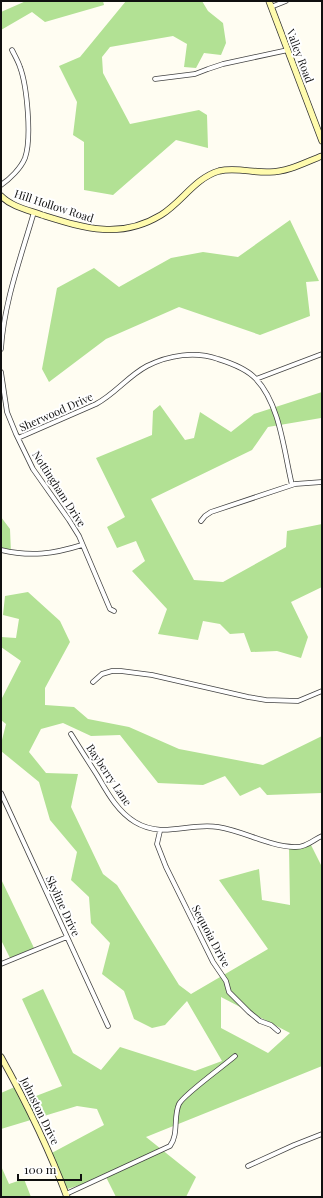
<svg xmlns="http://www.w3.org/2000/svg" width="323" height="1198" viewBox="0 0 323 1198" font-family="'Playfair Display',serif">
<rect width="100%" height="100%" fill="#fffdf2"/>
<path fill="#b2e194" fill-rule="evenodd" d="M26,1H103L104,5L45,22L32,12L1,30V12Z
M126,1H202L208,11L223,23L226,43L221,55L204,53L196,68L184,67L187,44L173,36L110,47L102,57L103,73L130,124L199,110L207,115L208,148L176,140L113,195L84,190V142L73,135L77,102L59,66L80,57Z
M290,220L319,281L306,282L310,316L260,335L179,307L106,339L49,382L42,369L57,288L94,268L119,287L171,258L203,252L238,257Z
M322,392V419L321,418L268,427L252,450L151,499L194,580L223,582L286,547L287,531L322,524V587L291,602L308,637L301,658L277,651L251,652L244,633L230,634L220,624L203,621L198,640L158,634L167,609L132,571L145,561L136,541L117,548L107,527L125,517L96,458L152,435L153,411L160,405L185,440L194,438L200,412L231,432L254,414Z
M1,517L10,529L11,554L1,551Z
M28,592L60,621L70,642L45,688V705L74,707L88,719L129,727L179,749L263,765L322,736V793L267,795L260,787L240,796L225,776L203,785L158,783L120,735L91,736L63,723L41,729L29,752L46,773L78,774L71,807L103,874L117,885L179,985L191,994L268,949L219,880L259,869L262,900L290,905L289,847L310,843L322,867V1066L146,1137L196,1177L186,1197H116L106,1177L64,1190L48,1155L104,1125L97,1109L77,1106L1,1129V1093L17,1086L23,1101L62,1086L22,999L43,989L73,1053L101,1070L120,1047L195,1071L222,1061L187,1001L165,1025L152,1028L134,1019L124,991L102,974L110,943L91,923L89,897L71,880L77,852L50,820L39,782L1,751V744L6,724L1,720V700L21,661L1,647V637L16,638L19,619L3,615L5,596ZM221,997L290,1033L268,1053L221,1028Z
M1,879L34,948L10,958L1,940Z
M1,1166L9,1184L24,1179L31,1197H1Z"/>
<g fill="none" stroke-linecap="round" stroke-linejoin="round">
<defs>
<path id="street" d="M271,7L286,1
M155,79L195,74L208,69L223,64L288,50
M1,185C10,179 21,168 25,158C32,138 27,86 20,67C18,61 15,56 12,50
M1,349C4,302 21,257 34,212
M1,372L7,412L16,434L33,469L69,520L79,536L107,602L110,609L114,611
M256,379L322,354
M18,438L96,404C115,394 128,376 147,366C169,355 195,351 218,359C231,363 247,369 256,379C280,404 284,452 292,485
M201,521L205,516L211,512L295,484L322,482
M1,550C31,557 53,554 82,545
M93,682L102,674L112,671H121L152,675L248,697L266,700L298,701L322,691
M71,734C79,747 88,761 97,775C107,792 117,811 135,822C163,839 189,822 218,827C244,831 268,846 294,847C305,848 313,840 322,836
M1,793L108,1026
M160,831L157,844L166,867L213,962L226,981L229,992L249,1012L260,1021L271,1025L278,1031
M1,964L67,937
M248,1166L294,1145L322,1134
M66,1194L170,1146C179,1134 173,1117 179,1104C183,1095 225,1065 235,1056"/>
<path id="secondary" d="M269,1L322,141
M1,196C12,207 28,210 42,215C84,228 120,240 161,215C182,202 195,178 219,171C236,167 253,173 270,172C288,172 306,162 322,156
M1,1057C26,1102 49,1149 67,1197"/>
</defs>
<use href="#street" stroke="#434343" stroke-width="5.5"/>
<use href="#secondary" stroke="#323232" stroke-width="7"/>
<use href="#street" stroke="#fff" stroke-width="4"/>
<use href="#secondary" stroke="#fffbad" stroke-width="5.5"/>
</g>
<g text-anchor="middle" stroke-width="4" stroke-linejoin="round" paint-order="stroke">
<g font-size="11" fill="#101010" stroke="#fff">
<text transform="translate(300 56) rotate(69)" y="4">Valley Road</text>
<text transform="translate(54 206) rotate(18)" y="4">Hill Hollow Road</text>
<text transform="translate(56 412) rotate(-24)" y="4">Sherwood Drive</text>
<text transform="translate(59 489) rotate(57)" y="4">Nottingham Drive</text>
<text transform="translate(109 775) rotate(56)" y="4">Bayberry Lane</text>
<text transform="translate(63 906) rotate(65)" y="4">Skyline Drive</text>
<text transform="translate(211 936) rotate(62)" y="4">Sequoia Drive</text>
<text transform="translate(40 1111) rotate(64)" y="4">Johnston Drive</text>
</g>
</g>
<rect width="323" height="1198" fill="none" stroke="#101010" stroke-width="4"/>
<path d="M18 1174v6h63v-6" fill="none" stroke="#101010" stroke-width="2"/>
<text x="24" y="1174" font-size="12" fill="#101010" stroke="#ffffff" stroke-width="3" paint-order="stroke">100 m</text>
</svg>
